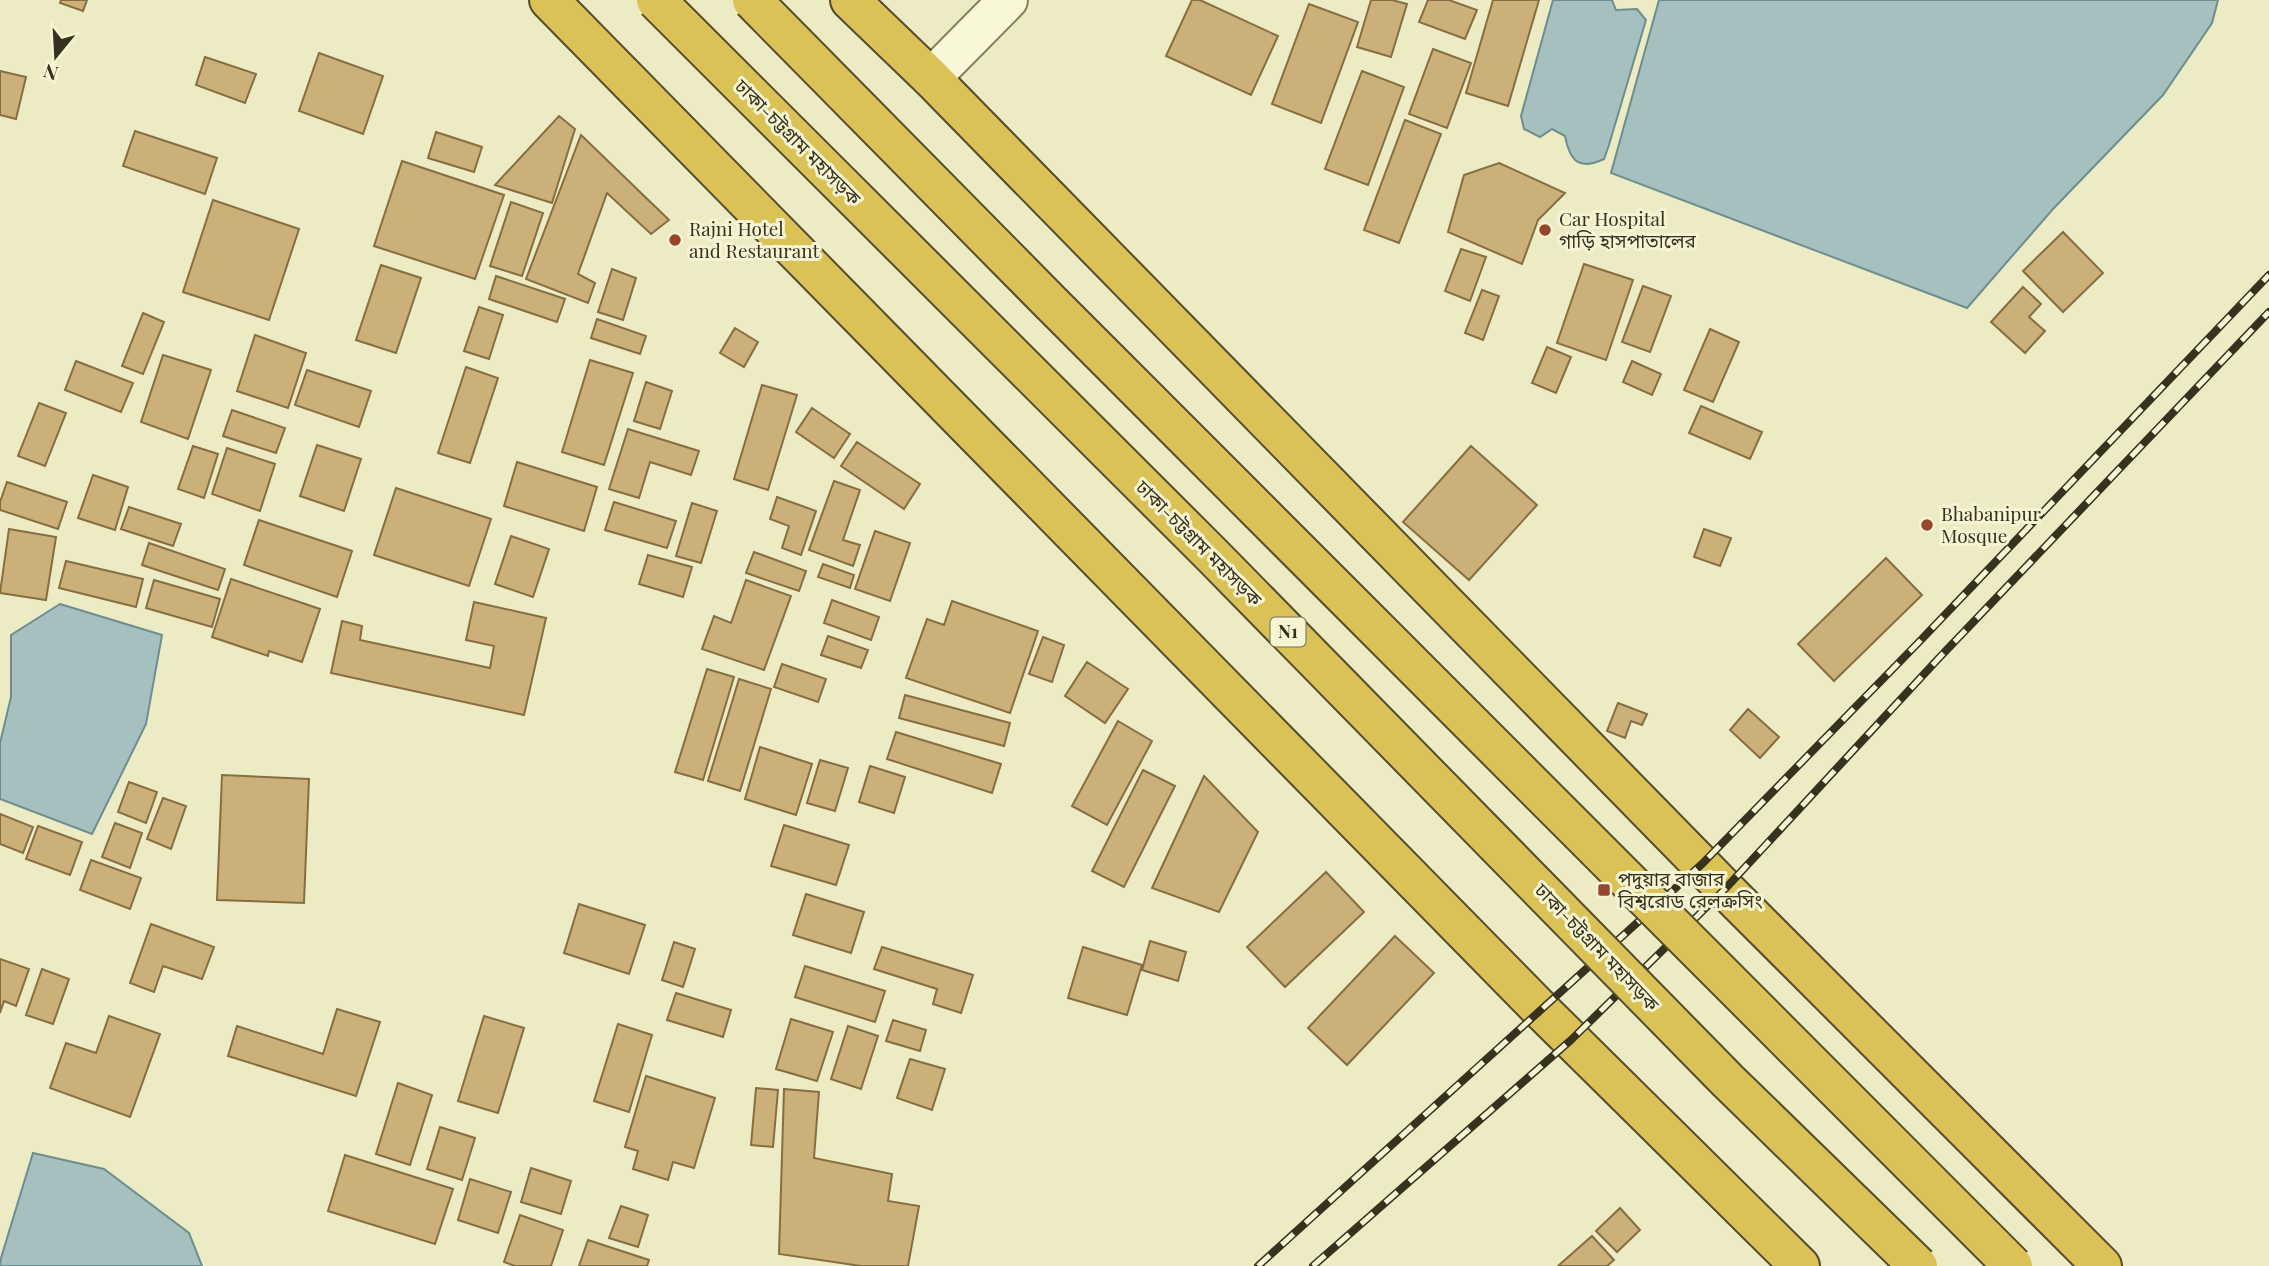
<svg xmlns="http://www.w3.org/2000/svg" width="2269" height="1266" viewBox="0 0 2269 1266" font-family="'Playfair Display','Noto Sans Bengali',serif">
<rect width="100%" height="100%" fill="#edebc4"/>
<path fill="#a6c0bf" stroke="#6d8e8e" stroke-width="2" d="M1553,0H1612L1616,10L1637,9L1646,20L1609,145L1604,159C1579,171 1570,161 1565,136L1552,129L1540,137L1524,129L1521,116Z
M1659,0H2218L2212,23L2163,95L2053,209L1967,308L1611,173Z
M60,604L162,635L146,724L92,834L0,799V743L11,697V635Z
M33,1153L104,1169L189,1233L202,1266H0L1,1258Z"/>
<path fill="#cbb07a" stroke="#866e41" stroke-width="2" d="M61,0H87L83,11L60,3Z
M1192,0H1200L1278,36L1251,95L1166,56Z
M1371,0H1392L1407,4L1391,57L1357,47Z
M1428,0H1449L1477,10L1465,39L1419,22Z
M1493,0H1539L1508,106L1466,93Z
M1309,4L1358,22L1321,123L1272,104Z
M1433,49L1471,63L1447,128L1409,114Z
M319,53L383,76L363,134L299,111Z
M205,57L256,74L245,103L196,85Z
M0,71L26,77L16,119L0,115Z
M1362,71L1404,87L1368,185L1325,169Z
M559,116L575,129L552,203L495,185Z
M1405,120L1441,134L1399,243L1364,230Z
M135,131L217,158L205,194L123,166Z
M436,132L482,147L474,172L428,158Z
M581,135L669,220L651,234L607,193L578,274L595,283L588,303L526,279Z
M402,161L504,195L475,279L374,246Z
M1499,163L1565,193L1538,220L1522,264L1448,232L1464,175Z
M213,200L299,229L269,320L183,292Z
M511,202L543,213L522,276L490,266Z
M2063,232L2103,273L2063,312L2023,271Z
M1461,249L1486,257L1470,301L1445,291Z
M1584,264L1633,280L1606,360L1557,343Z
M381,265L421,278L396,353L356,340Z
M612,269L636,278L623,320L598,312Z
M496,276L565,299L557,322L489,299Z
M1643,286L1671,296L1650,352L1622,342Z
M2023,287L2041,304L2029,317L2045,331L2025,353L1991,322Z
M1482,290L1499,296L1483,340L1465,333Z
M479,307L503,315L489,359L464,351Z
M143,313L164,322L143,374L122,366Z
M597,319L646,336L640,354L591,338Z
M735,328L758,342L744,367L720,353Z
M1710,329L1739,342L1713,402L1684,390Z
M255,335L306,353L288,408L237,391Z
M1547,347L1571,357L1556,393L1532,383Z
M163,355L211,370L188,439L141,422Z
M590,360L633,373L604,465L562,452Z
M76,361L133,383L121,412L65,390Z
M1632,361L1661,374L1652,395L1623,382Z
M466,367L498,378L470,463L438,453Z
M307,370L371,391L359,427L295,405Z
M646,382L672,391L660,429L634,421Z
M762,385L797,395L768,490L734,479Z
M39,403L66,413L45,466L18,456Z
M1701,406L1762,432L1750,459L1689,433Z
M812,408L850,434L834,458L796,432Z
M232,410L285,428L276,453L223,436Z
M628,429L699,451L691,475L650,462L639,498L609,489Z
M857,442L920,484L904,509L841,466Z
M317,445L361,459L344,511L300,496Z
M193,446L218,454L204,498L178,489Z
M1471,446L1537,505L1469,580L1403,522Z
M227,448L275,464L260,511L212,494Z
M517,462L597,487L584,531L504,506Z
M93,475L128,487L115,530L78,518Z
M834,481L860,490L843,540L860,545L853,566L809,550Z
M7,482L67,502L58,529L0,510V502Z
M396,488L491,519L469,586L374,555Z
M777,497L816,511L801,555L782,548L789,526L770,519Z
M614,502L676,521L667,548L605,530Z
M692,503L717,511L701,563L676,556Z
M129,507L181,524L173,546L121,529Z
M259,520L352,551L337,597L244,565Z
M9,529L56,537L46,600L0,593Z
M1704,529L1731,538L1720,566L1694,557Z
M875,531L910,543L890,601L855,589Z
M511,536L549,549L533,597L495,584Z
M149,543L225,569L218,590L142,565Z
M754,552L806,571L799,591L746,573Z
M648,555L692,567L683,597L639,584Z
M1886,558L1922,595L1834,681L1798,644Z
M66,561L143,579L136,607L59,588Z
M823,564L854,575L850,588L818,577Z
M231,579L320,609L302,662L269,651L268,656L212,637Z
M154,580L220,599L212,627L146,608Z
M746,580L791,596L764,670L702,649L714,616L731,623Z
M832,600L879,617L871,640L824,623Z
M952,601L1038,631L1010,713L906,678L927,619L944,625Z
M474,602L546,618L524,715L331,673L342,621L362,626L360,640L490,668L494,646L466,640Z
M828,636L868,650L861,668L821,655Z
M1043,637L1064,645L1052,682L1029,674Z
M1087,662L1128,689L1105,723L1065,696Z
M782,664L826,679L818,702L774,687Z
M707,669L734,677L703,780L675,772Z
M739,679L771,689L740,791L708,781Z
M905,695L1010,723L1004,746L899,718Z
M1618,703L1647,714L1642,725L1631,721L1625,738L1607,731Z
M1748,709L1779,737L1760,758L1730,730Z
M1118,721L1152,741L1107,825L1072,806Z
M896,732L1001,764L992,793L887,759Z
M760,747L812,764L796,815L745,799Z
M820,760L848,768L835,811L807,803Z
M870,766L905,777L894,813L859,802Z
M1143,770L1175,786L1124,887L1092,871Z
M222,775L309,779L304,903L217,900Z
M1204,776L1258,832L1219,912L1152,888Z
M129,782L157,792L146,823L118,812Z
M163,798L186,806L171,849L147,839Z
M0,814L33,827L23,853L0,844Z
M115,823L142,833L130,868L102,857Z
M784,825L849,845L836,885L771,866Z
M38,826L82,842L70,875L26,859Z
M91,860L141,878L130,909L80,890Z
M1326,872L1364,912L1285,987L1247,947Z
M806,894L864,912L851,953L793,935Z
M579,904L645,925L629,974L564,953Z
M151,924L214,947L202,979L163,966L154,992L130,983Z
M1395,936L1434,973L1347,1065L1308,1028Z
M1150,941L1186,952L1178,981L1142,970Z
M674,942L695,949L683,987L662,980Z
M882,947L973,975L961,1013L933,1004L937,989L874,969Z
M1083,947L1142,965L1127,1015L1068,998Z
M0,959L29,969L16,1006L4,1001L0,1013Z
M805,966L885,991L875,1022L795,997Z
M42,969L69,979L53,1024L26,1015Z
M676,993L731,1010L723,1037L667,1020Z
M337,1009L380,1022L356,1096L228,1056L237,1026L323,1054Z
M109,1016L160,1034L130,1117L50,1088L66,1043L96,1053Z
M484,1016L524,1028L498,1113L458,1101Z
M791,1019L833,1032L817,1081L776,1069Z
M893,1020L926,1030L920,1051L886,1041Z
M618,1024L652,1035L629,1112L594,1101Z
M848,1026L878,1036L861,1089L831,1079Z
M910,1059L945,1069L932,1110L897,1098Z
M646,1076L715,1098L694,1168L673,1162L668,1180L633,1169L638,1151L625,1147Z
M398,1083L432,1095L410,1165L376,1154Z
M756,1088L778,1090L773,1147L751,1145Z
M784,1089L819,1092L814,1158L892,1174L888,1201L919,1206L908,1266H861L779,1254Z
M440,1127L475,1138L462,1180L427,1169Z
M345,1155L453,1189L435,1244L328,1211Z
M531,1168L571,1181L561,1214L521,1202Z
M470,1179L511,1192L498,1233L458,1220Z
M621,1206L648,1215L638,1247L609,1238Z
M1620,1208L1640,1230L1617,1252L1596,1231Z
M520,1215L563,1230L551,1266H515L504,1262Z
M1592,1236L1614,1260L1607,1266H1558Z
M588,1240L649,1260L647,1266H579Z"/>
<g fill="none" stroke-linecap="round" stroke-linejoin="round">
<defs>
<path id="minor" d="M931,78L1008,0"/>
<path id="highway" d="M549,0L1542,1011L1800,1266
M850,0L931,78L1725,889L2102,1266"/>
</defs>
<use href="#minor" stroke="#877e5b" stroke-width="42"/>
<use href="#highway" stroke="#554b2f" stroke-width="42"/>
<use href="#minor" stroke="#f8f7d7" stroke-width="38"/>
<use href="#highway" stroke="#dbc256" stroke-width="38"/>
<defs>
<path id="rail" d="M1258,1266L1702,864L1919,642L2269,275
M1313,1266L1571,1040L1725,889L1938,659L2269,312"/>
</defs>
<use href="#rail" stroke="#38311e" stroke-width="8"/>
<use href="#rail" stroke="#f5f4d3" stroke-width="5" stroke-dasharray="16" stroke-linecap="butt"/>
<defs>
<path id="highway-bridge" d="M656,0L1213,556L1728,1081L1918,1266
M752,0L1050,302L2013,1266"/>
</defs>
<use href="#highway-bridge" stroke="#554b2f" stroke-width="42" stroke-linecap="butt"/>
<use href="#highway-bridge" stroke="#dbc256" stroke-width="38"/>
</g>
<g fill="#95462c" stroke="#f5f4d3" stroke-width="2.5">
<circle cx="1545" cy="230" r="7"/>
<circle cx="675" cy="240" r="7"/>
<circle cx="1927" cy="525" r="7"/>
<rect x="1597" y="883" width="14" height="14" rx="3.5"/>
</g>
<g text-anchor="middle" stroke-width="6" stroke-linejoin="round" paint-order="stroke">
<rect fill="#f5f4d3" stroke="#716c54" stroke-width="2" x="1270.5" y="617.5" width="35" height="29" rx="5"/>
<g font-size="18" font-weight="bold" fill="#38311e">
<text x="1288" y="638">N1</text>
</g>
<g font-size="19" fill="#38311e" stroke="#f5f4d3">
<text transform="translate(798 142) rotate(45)" y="7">ঢাকা-চট্টগ্রাম মহাসড়ক</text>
<text transform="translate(1199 543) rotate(45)" y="7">ঢাকা-চট্টগ্রাম মহাসড়ক</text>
<text transform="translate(1597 947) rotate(46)" y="7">ঢাকা-চট্টগ্রাম মহাসড়ক</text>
</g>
<g font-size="19" fill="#38311e" stroke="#f5f4d3" text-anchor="start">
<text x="1559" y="226">Car Hospital<tspan x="1559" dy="22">গাড়ি হাসপাতালের</tspan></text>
<text x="689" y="236">Rajni Hotel<tspan x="689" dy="22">and Restaurant</tspan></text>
<text x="1941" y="521">Bhabanipur<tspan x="1941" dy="22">Mosque</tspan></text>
<text x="1618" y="886">পদুয়ার বাজার<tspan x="1618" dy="22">বিশ্বরোড রেলক্রসিং</tspan></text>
</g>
</g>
<g transform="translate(56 56) rotate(198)" stroke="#f5f4d3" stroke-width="5" paint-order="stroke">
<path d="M0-5L12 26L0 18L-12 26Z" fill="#38311e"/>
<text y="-10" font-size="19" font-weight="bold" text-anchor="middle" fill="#38311e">N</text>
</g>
</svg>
